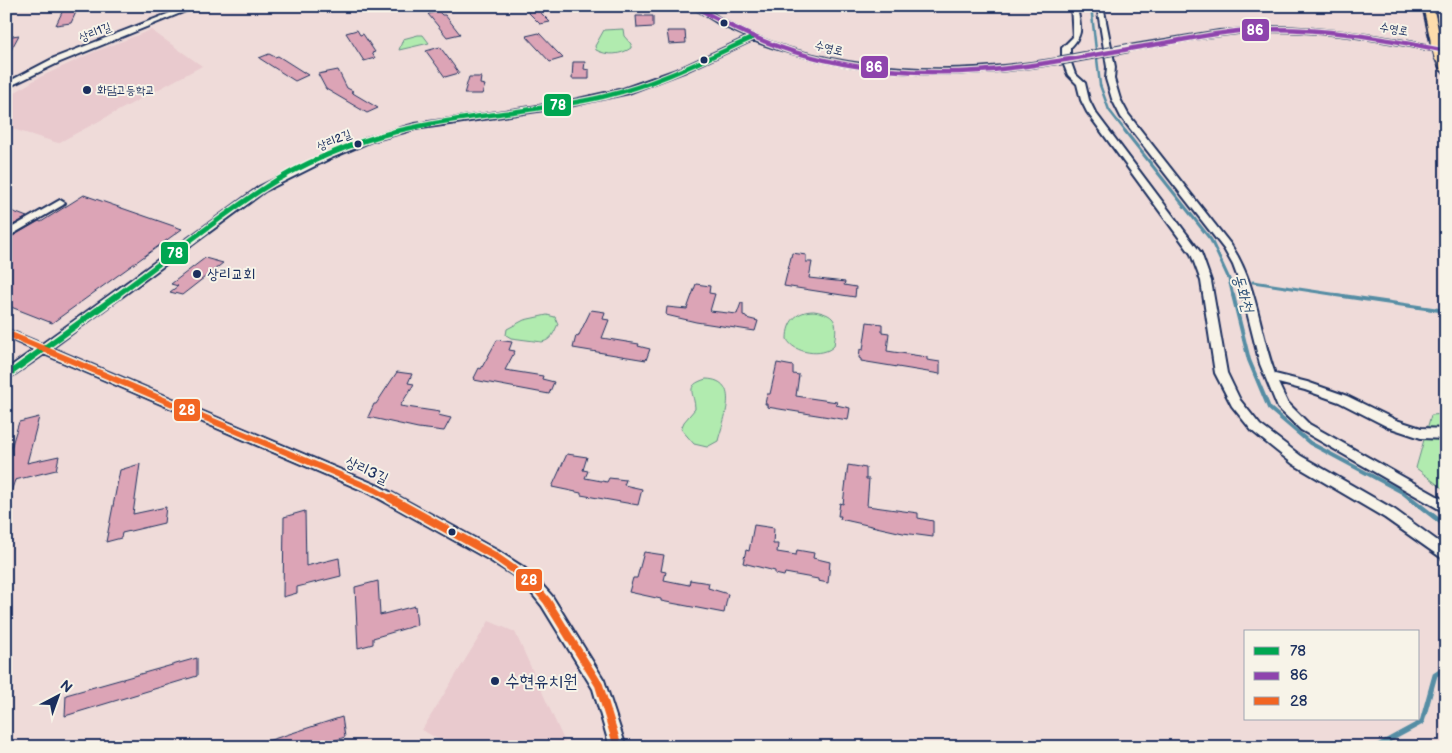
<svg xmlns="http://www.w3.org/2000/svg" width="1452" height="753" viewBox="0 0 1452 753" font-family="'Balsamiq Sans','Poor Story',sans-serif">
<rect width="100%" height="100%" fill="#efdbd9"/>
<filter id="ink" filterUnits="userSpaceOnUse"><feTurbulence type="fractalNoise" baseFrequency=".02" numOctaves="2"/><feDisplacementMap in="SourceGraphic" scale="10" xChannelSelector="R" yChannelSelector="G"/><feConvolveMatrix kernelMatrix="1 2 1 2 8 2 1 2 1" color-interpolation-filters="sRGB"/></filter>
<g filter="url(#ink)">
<path fill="#e9cace" d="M151,30L202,66L58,143L6,127V98L38,78L94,52Z
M489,621L515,632L567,747H452L422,730Z"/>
<path fill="#b1ebaf" stroke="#668d86" d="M623,29L624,36L631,44V48C621,55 607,56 596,50L595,46L604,30Z
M418,35H423L429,43L399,50L403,39Z
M814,311C839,315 837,324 834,346C823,358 793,353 787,339C787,321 797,311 814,311Z
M547,315L555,317L558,324C554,332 552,340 542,342L511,338L506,335L507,329L524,320Z
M706,379C742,380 723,420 718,441L707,447L694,444L681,429L684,422L695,409C695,393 683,386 706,379Z
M1446,414V491L1416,468L1431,415Z"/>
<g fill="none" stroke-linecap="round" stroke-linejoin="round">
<path stroke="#548da4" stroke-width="2.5" d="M1091,6L1100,85L1109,110L1126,132"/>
<path stroke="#548da4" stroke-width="3" d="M1125,131L1211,240L1229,279L1233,296
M1253,282L1345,296"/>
<path stroke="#548da4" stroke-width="4" d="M1233,295L1249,360L1269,408L1310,443L1402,492L1412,500
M1336,295L1446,311"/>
<path stroke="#548da4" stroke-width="5" d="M1410,498L1446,526
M1376,747L1422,722L1435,675L1446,668"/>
</g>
<path fill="#dca4b6" stroke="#1b2f5e" d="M75,6L73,11L77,10L71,23L56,25L64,8Z
M522,6H534L550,22L540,24Z
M438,11L442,15H445L460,34L447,37L428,14Z
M636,16H653V27L637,28Z
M357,30L360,35L363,34L375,52L372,53L375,58L364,61L346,33Z
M667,31H685L686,43L669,44Z
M539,33L556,51L563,58L550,62L526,36Z
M19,35L6,59V37Z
M440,47L454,66L459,73L445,77L426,51Z
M269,54L275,57L278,56L308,75L295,81L259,58Z
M573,62H585L584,69L589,70V79H572Z
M338,70L347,88L353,91L351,92L378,108L367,113L326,89L318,74Z
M469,77H481L480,84L485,85L482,94H464Z
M84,195L182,229L52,323L6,305V240L39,221L41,222Z
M6,209L27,217L6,229Z
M792,253L806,255V262H812L809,278L845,282L844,285L856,287L855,297L784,286Z
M205,258L223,263L182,295L170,292L178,286L171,284Z
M696,284L710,286L709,293L715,294L710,311L737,314L741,303H743V315L746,316V318L758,321L755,331L696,322L666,315L667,307L687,309Z
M591,310L605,312L603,319L609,320L602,338L639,344L638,346L650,349L646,360L573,348L576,336L578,337Z
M867,322L882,324V332L889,333L887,351L927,357V360L940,362V374L861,361V359L859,358L860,349L863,350Z
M497,340L512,342L509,350L515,351L505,370L543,376L542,379L554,382L549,394L474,380L475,378H474L479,368L481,369Z
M777,363L793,366V374L799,375L796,396L837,402L836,405L850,408L848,420L767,407V404H765L767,394H770Z
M397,372L412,374L408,383L414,384L400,406L440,412L438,415L451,418L444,431L418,428L368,417L374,404H376Z
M39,417L27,463L59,456L56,470L15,480L8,500L6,499V464L19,422Z
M567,454L587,457L583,470L588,471L585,478L607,482L609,478L626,480L624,485L642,489L638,505L581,495V493L552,487Z
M140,464L133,514L166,507L164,523L122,533L121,538L106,542L120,470Z
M848,465L866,468V479H869L867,506L918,513V518L933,521V537L903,533L840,519L841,516H838L840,503L843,504Z
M305,511L306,566L339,558L341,576L297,587V593L283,597L284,517Z
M754,525L774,528L773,544H778L777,552L796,555L797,550L814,553L813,558L830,562L828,583L818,581V579L785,573L784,576L775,574V571L743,563L746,550L749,551Z
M644,552L664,555L661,571L666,572L664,580L689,585L690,580L709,583L708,588L728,594L724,613L661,601V599L629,592L633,578H637Z
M378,581L380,615L415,606L417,625L373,638V644L358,648L355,587Z
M197,658V676L65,716L66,695Z
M342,717L345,737L316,747H255V745Z"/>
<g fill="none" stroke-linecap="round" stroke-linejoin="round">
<defs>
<path id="minor" d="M188,6H198L60,62L6,88V83L54,58Z
M691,6C705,6 716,17 728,23C750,35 774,44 798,51C883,75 972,73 1058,59L1062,61L1058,63C977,77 896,79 815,59C795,54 773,49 753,40L684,72L629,93L565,107L415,129L372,141L329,159L265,191L52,348L379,486L498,551L523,567L535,577L552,596L604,680L626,747H610L593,689L542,606L525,585L513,575L488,559L371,494L44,354L6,380V370L34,350L6,337V329L42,344L259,187L323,155L366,138L415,124L565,102L623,89L679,69L748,37L723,26Z
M1071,6H1077C1080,27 1085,33 1070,48V60L1075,74L1085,83L1089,100L1095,112L1201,253L1211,281L1227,373L1240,400L1260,425L1301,456L1395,510L1446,547V561L1385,518L1293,464L1252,431L1232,406L1215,373L1201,281L1191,254L1087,112L1081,100L1077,84L1068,75L1062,60V48L1073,37Z
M1097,6H1103L1115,67L1114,79L1120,99L1128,114L1231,245C1257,284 1259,330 1275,374L1307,382L1347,396L1396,420L1421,428L1446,429V439L1421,438L1388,427L1339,402L1305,390L1278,383L1287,402L1309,424L1446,501V513L1301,430L1278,408L1260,364L1240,284L1233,265L1224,249L1121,117L1112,99L1106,79L1107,67Z
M1275,27C1333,28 1389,37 1446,49V53C1381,40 1316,28 1249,32C1209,35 1169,44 1129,50L1125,48L1129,46L1219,31Z
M60,200L65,203L63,205L6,238V231Z"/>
<path id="highway" d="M1423,6H1433L1441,42L1440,44L1436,45L1431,42Z
M1440,54L1446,58V73L1441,70L1435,57Z"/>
</defs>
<use href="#minor" stroke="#1b2f5e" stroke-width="4"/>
<use href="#highway" stroke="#1b2f5e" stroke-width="4"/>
<use href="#minor" fill="#f7f3e8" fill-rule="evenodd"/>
<use href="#highway" fill="#fddcac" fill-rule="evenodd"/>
<defs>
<path id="minor-bridge" d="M1058,61L1129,48"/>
<path id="highway-bridge" d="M1436,42L1440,57"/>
</defs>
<use href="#minor-bridge" stroke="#1b2f5e" stroke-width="10" stroke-linecap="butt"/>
<use href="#highway-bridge" stroke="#1b2f5e" stroke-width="13" stroke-linecap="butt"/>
<use href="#minor-bridge" stroke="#f7f3e8" stroke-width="8"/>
<use href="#highway-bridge" stroke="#fddcac" stroke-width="11"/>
<defs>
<path id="bus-1-far2" d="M393,132C463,114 536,113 606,96C658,84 706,59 754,37"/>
<path id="bus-1-far1" d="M116,296C164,261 211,223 261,190C300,164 353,142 398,131"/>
<path id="bus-1" d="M6,376L118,295"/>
<path id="bus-2" d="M694,6C718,20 741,32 766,42C844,73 936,78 1018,67C1059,62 1099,54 1140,47C1176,42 1214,32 1251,30C1315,26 1383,38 1446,51"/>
<path id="bus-3-far1" d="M11,335L375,490L393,500"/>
<path id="bus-3" d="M390,498L493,555L530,581L547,601L599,685L618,747"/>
</defs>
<use href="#bus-1-far2" stroke="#f7f3e8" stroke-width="7"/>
<use href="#bus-1-far1" stroke="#f7f3e8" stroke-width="8"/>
<use href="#bus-1" stroke="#f7f3e8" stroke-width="10"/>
<use href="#bus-2" stroke="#f7f3e8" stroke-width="7"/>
<use href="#bus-3-far1" stroke="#f7f3e8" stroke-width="10"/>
<use href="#bus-3" stroke="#f7f3e8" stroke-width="12"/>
<use href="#bus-1-far2" stroke="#00a651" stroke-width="4.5"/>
<use href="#bus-1-far1" stroke="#00a651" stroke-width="5"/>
<use href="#bus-1" stroke="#00a651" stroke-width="6"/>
<use href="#bus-2" stroke="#8e44ad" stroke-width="4.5"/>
<use href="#bus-3-far1" stroke="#f26522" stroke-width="6"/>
<use href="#bus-3" stroke="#f26522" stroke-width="8"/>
</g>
</g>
<g fill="#1b2f5e" stroke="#f7f3e8" stroke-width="2">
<circle cx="724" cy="23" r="4.5"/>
<circle cx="704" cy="60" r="4.5"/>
<circle cx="87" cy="90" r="5"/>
<circle cx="358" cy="144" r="4.5"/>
<circle cx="197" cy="274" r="5"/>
<circle cx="452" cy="532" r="4.5"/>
<circle cx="495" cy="681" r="5"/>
</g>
<g text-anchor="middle" stroke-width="4" stroke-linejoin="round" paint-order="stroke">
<g font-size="12" fill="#1b2f5e" stroke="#f7f3e8">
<text transform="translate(1394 29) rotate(10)" y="4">수영로</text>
<text transform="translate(95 32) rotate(-21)" y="4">상리1길</text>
<text transform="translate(829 48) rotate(14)" y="4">수영로</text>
<text transform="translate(334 140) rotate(-22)" y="4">상리2길</text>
</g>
<g font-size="12" fill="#1b2f5e" stroke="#f7f3e8" text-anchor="start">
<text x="97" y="94">화담고등학교</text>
</g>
<g font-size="15" fill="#1b2f5e" stroke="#f7f3e8" text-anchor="start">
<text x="207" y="279">상리교회</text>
</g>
<g font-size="15" fill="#1b2f5e" stroke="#f7f3e8">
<text transform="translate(367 470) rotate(25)" y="5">상리3길</text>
</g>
<g font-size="16" font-style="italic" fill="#33567b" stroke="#f7f3e8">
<text transform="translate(1244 293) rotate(74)" y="6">동화천</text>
</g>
<g font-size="18" fill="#1b2f5e" stroke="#f7f3e8" text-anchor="start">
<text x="505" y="687">수현유치원</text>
</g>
</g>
<g stroke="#f7f3e8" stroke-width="2">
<rect x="1241" y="18" width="29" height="24" rx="5" fill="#8e44ad"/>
<rect x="860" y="55" width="29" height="24" rx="5" fill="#8e44ad"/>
<rect x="543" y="93" width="29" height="24" rx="5" fill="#00a651"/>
<rect x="160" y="241" width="29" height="24" rx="5" fill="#00a651"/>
<rect x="173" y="398" width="28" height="24" rx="5" fill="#f26522"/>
<rect x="515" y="568" width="28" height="24" rx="5" fill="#f26522"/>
</g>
<g font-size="14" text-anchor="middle" font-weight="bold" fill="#fff">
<text x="1255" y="35">86</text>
<text x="874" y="72">86</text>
<text x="558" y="110">78</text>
<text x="175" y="258">78</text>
<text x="187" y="415">28</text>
<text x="529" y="585">28</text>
</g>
<rect width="1452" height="753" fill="none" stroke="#f7f3e8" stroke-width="25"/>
<rect x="12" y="12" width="1427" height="728" fill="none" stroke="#1b2f5e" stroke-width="2" filter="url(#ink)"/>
<rect x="1244" y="630" width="175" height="90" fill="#f7f3e8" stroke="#9fa5b1"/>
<rect x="1254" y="647" width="25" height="8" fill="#00a651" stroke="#9fa5b1"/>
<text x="1290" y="656" font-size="15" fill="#1b2f5e">78</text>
<rect x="1254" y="672" width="25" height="8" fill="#8e44ad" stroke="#9fa5b1"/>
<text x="1290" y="680" font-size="15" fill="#1b2f5e">86</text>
<rect x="1254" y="697" width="25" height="8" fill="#f26522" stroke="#9fa5b1"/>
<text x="1290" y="706" font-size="15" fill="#1b2f5e">28</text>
<g transform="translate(58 696) rotate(41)" stroke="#f7f3e8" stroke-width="4" paint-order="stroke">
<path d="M0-4L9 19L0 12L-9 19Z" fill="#1b2f5e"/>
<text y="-8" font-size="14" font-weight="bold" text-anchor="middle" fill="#1b2f5e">N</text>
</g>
</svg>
